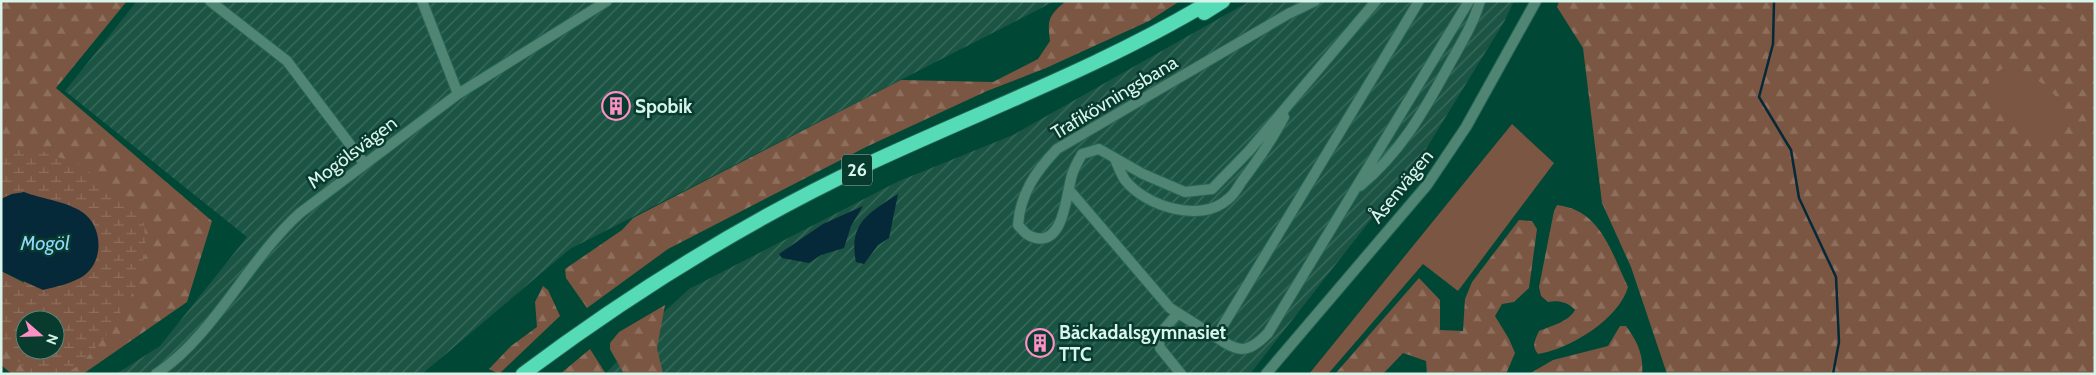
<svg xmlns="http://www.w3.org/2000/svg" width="2096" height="375" viewBox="0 0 2096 375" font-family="Cabin,sans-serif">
<defs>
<pattern id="industrial-furrows" width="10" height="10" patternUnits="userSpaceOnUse" patternTransform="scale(1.25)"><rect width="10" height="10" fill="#1c5444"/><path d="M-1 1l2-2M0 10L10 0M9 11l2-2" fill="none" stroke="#3c6d5f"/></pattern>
<pattern id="forest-firs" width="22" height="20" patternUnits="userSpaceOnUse" patternTransform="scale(1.25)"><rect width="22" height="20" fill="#7b5642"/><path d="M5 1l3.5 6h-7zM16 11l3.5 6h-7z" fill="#8d6f5d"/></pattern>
<pattern id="wetland-marsh" width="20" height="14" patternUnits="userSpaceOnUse" patternTransform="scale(1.25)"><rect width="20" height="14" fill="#7b5642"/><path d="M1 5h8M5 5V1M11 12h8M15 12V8" fill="none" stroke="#8d6f5d"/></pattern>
</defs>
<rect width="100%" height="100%" fill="#004736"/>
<path fill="url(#industrial-furrows)" d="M137,1H1055L570,249L422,374H116L160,346L247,237L65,91Z
M1250,1H1514L1504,22L1426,149L1250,374H605L663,313L689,289L899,181L1013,135Z"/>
<path fill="url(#forest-firs)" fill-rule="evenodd" d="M1,1H127L56,88L212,221L187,302L83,374H12L1,365V271L24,283L12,194L1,199ZM25,320H55V350H25Z
M1066,1H1180L1149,21L1046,68L987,91L866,147L668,249L587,308L566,278L565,269L622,230L633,218L901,80L993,82L1038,59L1050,41C1047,19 1049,15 1066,1Z
M1559,1H2095V374H1667L1631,267L1602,203L1583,48L1557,7Z
M1557,205C1601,210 1611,252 1628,287C1619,319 1570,349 1538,354C1531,346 1535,340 1539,331C1551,326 1568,322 1575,310C1568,302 1558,300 1548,302L1541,296L1539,287L1554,211Z
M1519,220L1532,221L1537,229L1529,288L1514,302L1502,304L1495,316L1509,339L1515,353L1506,374H1427L1426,361L1403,353L1383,374H1335L1419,278L1440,300V330L1463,331L1465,299L1472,282Z
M543,286L548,290L560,316L499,374L489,369L511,346L537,327L535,302Z
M665,305L657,348L663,374H624L610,349V343L619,332Z
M1620,326H1626C1637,341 1644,355 1642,374H1529L1553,360L1608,346Z
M590,349L606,374H560Z"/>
<path fill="url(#wetland-marsh)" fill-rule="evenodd" d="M1,148L42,151L83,166L144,223L146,251L134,291L105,337L81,364L65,374H33L1,347V271L24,283L82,278L98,253L56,201L24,192L12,194L1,199ZM25,320H55V350H25Z"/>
<path fill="#7b5642" d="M2034,1H2059L2091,29L2086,35Z
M2009,66C2030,69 2086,111 2061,135C2056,138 2054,141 2047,141C2035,141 2024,129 2015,121C1994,105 1971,80 2009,66Z
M1512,124L1554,163L1458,291L1423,264L1328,374H1309Z"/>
<path fill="#052938" d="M24,192C41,199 72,202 86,215C104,231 103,266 80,278C69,284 55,287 43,290L1,271V199L12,194Z
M898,194L889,238L878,245L864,264L856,262C848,223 869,213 898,194Z
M863,206L851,226L844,248L821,255L809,263L782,258L779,254L823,224Z"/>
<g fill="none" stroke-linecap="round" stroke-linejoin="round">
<path stroke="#052938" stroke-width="2.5" d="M1774,1L1773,44L1759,97L1791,150L1799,198L1836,277L1839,342L1833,374"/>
<defs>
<path id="minor" d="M210,1L287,61L364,163
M422,1L458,94
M1315,1L1288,14L1057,149C1036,171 1020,194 1018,225C1024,232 1027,236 1036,238C1066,244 1066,189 1073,172C1075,166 1079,160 1082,154L1099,149L1143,174L1185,192L1212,189L1249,151L1376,1
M1419,1L1216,337C1239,353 1248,354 1268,333L1469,1
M1115,159C1118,166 1121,174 1125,180C1145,206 1201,224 1228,199C1234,195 1238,187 1242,181C1258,160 1272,140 1284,117
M1360,186C1400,153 1424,111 1448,67C1460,45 1473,25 1480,1
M1070,191L1170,308L1216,337
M1178,313L1158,336L1160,348L1181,374
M156,374C213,337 248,260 300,213L458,94L607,1"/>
<path id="tertiary" d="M1266,374L1427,185L1466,127L1536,1"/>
<path id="trunk" d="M1204,13L1223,1
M523,374C630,294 745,222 866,165C981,111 1101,67 1211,1"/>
</defs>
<use href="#minor" stroke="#276656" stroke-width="12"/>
<use href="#tertiary" stroke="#276656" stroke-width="12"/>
<use href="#trunk" stroke="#276656" stroke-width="16"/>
<use href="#minor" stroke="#508573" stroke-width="10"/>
<use href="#tertiary" stroke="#508573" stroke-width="10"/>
<use href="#trunk" stroke="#55dbb5" stroke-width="14"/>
</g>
<defs>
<symbol id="building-ring" viewBox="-11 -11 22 22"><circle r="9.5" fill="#083a2d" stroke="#fc8fc3" stroke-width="1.5"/><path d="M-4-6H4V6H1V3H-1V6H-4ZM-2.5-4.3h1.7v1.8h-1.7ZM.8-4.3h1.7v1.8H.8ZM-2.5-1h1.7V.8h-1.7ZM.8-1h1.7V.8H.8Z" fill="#fc8fc3"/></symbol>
</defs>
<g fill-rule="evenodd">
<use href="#building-ring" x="600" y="90" width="32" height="32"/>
<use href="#building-ring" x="1024" y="327" width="32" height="32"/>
</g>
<g text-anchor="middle" stroke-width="5" stroke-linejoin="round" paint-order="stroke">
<rect fill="#083a2d" stroke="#99bdb1" stroke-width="1" x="842" y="154.5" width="30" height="31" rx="4"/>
<g font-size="18" font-weight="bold" fill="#d7f5ea">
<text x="857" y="176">26</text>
</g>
<g font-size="19" fill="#d7f5ea" stroke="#083a2d">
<text transform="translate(1114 97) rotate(-31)" y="7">Trafikövningsbana</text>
<text transform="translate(352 152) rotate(-37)" y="7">Mogölsvägen</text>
<text transform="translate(1401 186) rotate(-51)" y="7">Åsenvägen</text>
</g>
<g font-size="19" font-weight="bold" fill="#d7f5ea" stroke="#083a2d" text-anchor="start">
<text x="635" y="113">Spobik</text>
<text x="1059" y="339">Bäckadalsgymnasiet<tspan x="1059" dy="22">TTC</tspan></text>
</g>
<g font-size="20" font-style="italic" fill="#8fd8fc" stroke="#083a2d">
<text x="45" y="250">Mogöl</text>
</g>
</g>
<rect width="2096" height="375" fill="none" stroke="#d7f5ea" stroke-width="5"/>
<g transform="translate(40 335) rotate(110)"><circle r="24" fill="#083a2d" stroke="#5b8579"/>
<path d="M0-4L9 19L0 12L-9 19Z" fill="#fc8fc3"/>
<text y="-8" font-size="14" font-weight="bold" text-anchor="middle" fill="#d7f5ea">N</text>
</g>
</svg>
